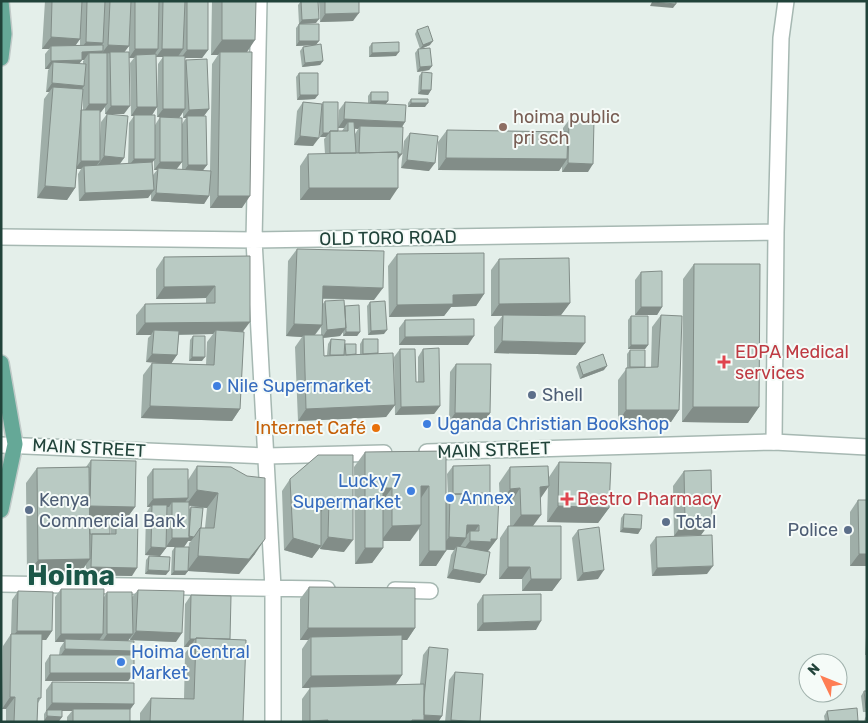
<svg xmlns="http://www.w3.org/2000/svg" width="868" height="723" viewBox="0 0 868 723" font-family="Rubik,sans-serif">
<rect width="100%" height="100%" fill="#e4efea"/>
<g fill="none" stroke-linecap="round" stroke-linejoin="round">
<defs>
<path id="minor" d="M259,1L254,240L273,588V722
M1,237L254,240L776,232
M774,442L776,232L781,38L786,1
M1,584L327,589
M395,590L430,591"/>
<path id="tertiary" d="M1,445L267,456L384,453
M427,452L774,442L867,447"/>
<path id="primary" d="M1,58L4,34L1,1
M1,363L15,444L1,510"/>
</defs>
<use href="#minor" stroke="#a6b8b2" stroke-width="18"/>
<use href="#tertiary" stroke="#a6b8b2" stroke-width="18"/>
<use href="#primary" stroke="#c1cac8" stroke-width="18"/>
<use href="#minor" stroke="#fff" stroke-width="15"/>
<use href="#tertiary" stroke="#fff" stroke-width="15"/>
<use href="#primary" stroke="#65a897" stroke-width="15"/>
</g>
<path fill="#9faea8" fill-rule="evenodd" d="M45,1H208V50L202,58H185V61L186,60L209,109L204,116L207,165L202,171H210L212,64L218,55H211L212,1H256L247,52L242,208H210V184L209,196L204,204L151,201V193L148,198L79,201L78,174L81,169H77L75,188L67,200L37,198L44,99L49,92H46L48,70L49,69H45V54L49,49H42ZM129,35V58H134L130,63L131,116H134L129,123L128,164H120L124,158L110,114H124V52L129,46ZM80,39V45H76ZM156,57H163L158,64L157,103ZM82,60H84L83,61V64H79ZM83,89V110H82ZM105,107V114H107L101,122L100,139V113L101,112ZM157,107V117H160L155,125L152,115ZM183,112V118H186L182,124L179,118ZM182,139V170L176,169L182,162ZM154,160V170H157L153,175L152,162Z
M301,1H318L316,23L299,24L298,5Z
M319,1H359L353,21L320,22Z
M299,24L316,45L323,61L320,65L302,67L300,51L303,47L312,45L296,46V28Z
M417,30L430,45L421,49L432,66L429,70L417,72L415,53L418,49H420L415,34Z
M372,43L396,56L369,57V47Z
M422,72L431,90L428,95L418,94L419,76Z
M299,73L315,99L297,100L296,77Z
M371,92L388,101L385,104L405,122L402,127L398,160L390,200H300V166L308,154H325L324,139L326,137H320V124L313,146L294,145L297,111L303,102L322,104L323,102L338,131H342L344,128H338L339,110L345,102L368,103V96ZM354,128L358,129L355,134Z
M411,99L425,107H408V103Z
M569,120L588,172H562V166L559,171L438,170V142L447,130L563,132V128Z
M410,133L429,171L401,168L404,141Z
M297,249L374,300L323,299L322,305L325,301L344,306L360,332L357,336H343V332L340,336L323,338L324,356L327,355L328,344L331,339L345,346V344L356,354H360V344L363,339L378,353L395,405L386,417L298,421L295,347L302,337L286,336L288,261ZM321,327V335H315Z
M397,254L484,294L476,306L451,307L444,316L389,317L388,266Z
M250,256L243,332L240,409L232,421L141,418L143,375L152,363H161L146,362L148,338L151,335H136V315L145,304L206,303V298L156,299V269L164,257ZM213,334L207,342L206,365L171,363L177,355L179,335Z
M499,259L570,303L561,315H507L576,355L494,353V327L503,315L491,316V270Z
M694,264L759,407L748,423L682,422L683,279Z
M641,272L662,307L657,315H635V280Z
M370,302L384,334L368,335L367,306Z
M661,315L679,410L671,422H618V380L627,368V354L630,350L645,368L651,367L652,327Z
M631,316L648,345L645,349H628V320Z
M405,320L468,345H399V328Z
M193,336L202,361H189L190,340Z
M400,349L416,382H418V357L423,349L440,406L434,414L395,415L394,357Z
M579,363L604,370L580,379L576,367Z
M456,364L490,413L485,422H449L450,372Z
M446,451V499L448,497L447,474L453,466L490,493L489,495L497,539L488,551H484L480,583L447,578L451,555L454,550H446L436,566H419V529L410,541H383V548L372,563L355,564L354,467L365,452Z
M318,455L344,552L320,549V547L312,558L284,550L282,491L290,479Z
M91,460L135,507L127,518L132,576L86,575V565L79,574L27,575L26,483L37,468L86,467ZM110,519H116L111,526V534H110Z
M559,462L609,508L598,523L547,522L548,487L540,498L533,526L561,579L552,591H522V579H499L500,538L508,526H510V504H500L499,483L510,467L549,477Z
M197,466L231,467L255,554L239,574L188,571L185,575H171L172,551L175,547L188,556L189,543L191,541H188L184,547H166V521V548L160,556L145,555L146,513L150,507H147V477L153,469L188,480ZM189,506L202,508L191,507L189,509ZM203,508H207L205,528H201Z
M684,471L712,520L701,535L674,536L673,486Z
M858,500L867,566H850V512Z
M624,514L641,529L638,534L620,532L621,518Z
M578,530L598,579L577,581L572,538Z
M656,537L707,574L652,576L650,545Z
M149,556L166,575L145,574L146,560Z
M309,587L415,628L407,640H402V675L395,685L420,684L423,655L429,647L442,716L438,722H302V699L310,688H302V649L308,640H300V599Z
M61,589L104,597L107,592L132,597L138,590L176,642L130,640V638L128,641L133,651L131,655L134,673L128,681H45V663L50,655H59L60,648L64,642H55V597Z
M18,591L52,631L46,640H42L41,698L38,703L37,722H6V709H2L3,646L11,634L12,600Z
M191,595L230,639L243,722H140V713L151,698L184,699L185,653L190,647H184L185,604Z
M483,595L536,630L477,631V604Z
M867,635V655H865L866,636Z
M455,672L480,722H445L449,680Z
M52,682L134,704L130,710V722H67V717L72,711H62V717L59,721H44V714L46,711V690Z
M864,691H867V712H863L861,696Z
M827,711L858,722H825L824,716Z
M867,715V722H864L865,718Z"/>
<path fill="#828d88" d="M652,2L676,4L673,8L650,6Z
M359,13L353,21L320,22L325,14Z
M319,19L316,23L299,24L302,20Z
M51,37L80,39L72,50L51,46L49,49H42Z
M222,40H255L245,55L220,52L218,55H211Z
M299,41H319L316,45L296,46Z
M433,41L430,45L420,49L423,45Z
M86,42L103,43L97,51L80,50Z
M108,45L129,46L123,54L102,53Z
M135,49H158L152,58L136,55L134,58H129Z
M162,49H183L177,58L163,56V57H156Z
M187,50H208L202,58H181Z
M103,51L97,60L89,53L84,60H76L82,52Z
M399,52L396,56L369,57L372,53Z
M82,60L76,68L53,62L49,69H45L51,61Z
M323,61L320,65L302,67L305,63Z
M432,66L429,70L417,72L420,67Z
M52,83L84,86L78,94L53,87L49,92H46Z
M421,90H431L428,95L418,94Z
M300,95H318L315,99L297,100Z
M371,101H388L385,105H368Z
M411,103H428L425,107H408Z
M89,104H107L101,112L83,113Z
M111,106H130L124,114H105Z
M137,107H157L152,115L131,116Z
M163,109H185L179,118L157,117Z
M209,109L203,117L187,116L186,118H183L189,110Z
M344,119L405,122L399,131L360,126L358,129L348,128V122L344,128H338Z
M323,133H329L326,137H320Z
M300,136L319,138L313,146L294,145Z
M359,153L402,154L396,162Z
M104,156L124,158L118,166L98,165Z
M446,158L567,159L559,171L438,170Z
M134,159H155L149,167H128Z
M407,160L435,163L429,171L401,168Z
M81,161H100L94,169L84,166L81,169H75Z
M160,162H182L176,170L158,168L157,170H154Z
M568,163L593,164L588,172H562Z
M188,165H207L201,173L182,174Z
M45,186L75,188L67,200L37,198Z
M309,188H398L390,200H300Z
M154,190L148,198L79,201L85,193Z
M156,193L209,196L204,204L151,201Z
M218,196H250L242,208H210Z
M215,286L206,298L156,299L164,287Z
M323,286L383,288L374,300L315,298Z
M484,294L476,306L451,307L444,316L389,317L397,305L453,295Z
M570,303L561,315L491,316L499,304Z
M641,307H662L657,315H635Z
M250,322L241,334L216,330L213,334L154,335V330L151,335H136L145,323Z
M294,324L322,325L313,337L304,335L302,337L286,336Z
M346,328L340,336L322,338L327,330Z
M387,330L384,334L368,335L371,331Z
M346,332H360L357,336H343Z
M474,336L468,345H399L405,337Z
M502,341L585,343L576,355L494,353Z
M631,345H648L645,349H628Z
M152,354L177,355L171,364L146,362Z
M192,357H205L202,361H189Z
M607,366L604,370L580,379L583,375Z
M395,405L386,417L298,421L306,409Z
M150,406L240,409L232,421L141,418Z
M440,406L434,414L395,415L401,407Z
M693,407H759L748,423L682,422Z
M626,410H679L671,422H618Z
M455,413H490L485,422H449Z
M421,486H429L419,501Z
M549,486L538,502L540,487Z
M383,488H392L381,503Z
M520,488L510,504H500L510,489Z
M197,490L218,493L207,508L186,505Z
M490,493L485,501L453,494Z
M188,498L182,507L172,502L169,507H151L152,505L150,507H147L153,499Z
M321,500H329L321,512Z
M90,506L135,507L126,519L88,518Z
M558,506L609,508L598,523L547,522Z
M521,515H541L530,530H510Z
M712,520L701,535L674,536L685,521Z
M421,525L410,541H381L392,526Z
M467,525H479L471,537L470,531L465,537Z
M623,528L641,529L638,534L620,532Z
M189,536L194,537L191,541H188L184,547H166L172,538Z
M328,537L353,540L344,552L320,549Z
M449,537L466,538L458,550L457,546L454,550L440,549Z
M293,538L321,546L312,558L284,550Z
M265,539L255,554L239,574L188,571L185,575H171L174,571H187L198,556Z
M491,539H497L488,551L461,553L470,541Z
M151,547L166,548L160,556L145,555Z
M365,548H383L372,563L355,564Z
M429,551H446L436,566H419Z
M859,554H867V566H850Z
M90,559L79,574L27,575L38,560Z
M713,566L707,574L652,576L657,568Z
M91,567L137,568L132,576L86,575Z
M508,567H530L522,579H499Z
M453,569L486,575L480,583L447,578Z
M148,570L169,571L166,575L145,574Z
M604,570L598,579L577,581L583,573Z
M531,579H561L552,591H522Z
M541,621L536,630L477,631L483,623Z
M308,628H415L407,640H311V637L308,640H300Z
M17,631H52L46,640L11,639Z
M136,631L182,633L176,642L130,640Z
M61,634H103L98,642L65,639L64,642H55Z
M107,634H133L127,642H102Z
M190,639H195L190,647H184Z
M65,649L133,651L128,659L59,658Z
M50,673H134L128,681H45Z
M402,675L394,687L302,688L311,676Z
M10,697H15L6,709H2Z
M52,703L134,704L128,712L73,709L72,711H46Z
M423,715L442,716L438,722H411Z
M47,716L62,717L59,721H44Z
M328,720L327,722H309L310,721Z
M451,720L475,722H449Z"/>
<path fill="#b9cac3" stroke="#828d88" d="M52,1H82L80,39L51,37Z
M87,1H105L103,43L86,42Z
M110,1H131L129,46L108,45Z
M135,1H159L158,49H135Z
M163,1H185L183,49H162Z
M187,1H208V50H187Z
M222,1H256L255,40H222Z
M301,1H318L319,19L302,20Z
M325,1H359V13L325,14Z
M653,1H676V4L652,2Z
M299,24H319V41H299Z
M428,26L433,41L423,45L417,30Z
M399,42V52L372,53V43Z
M321,44L323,61L305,63L303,47Z
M103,45V51L82,52V60L51,61V46Z
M430,48L432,66L420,67L418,49Z
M110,52H129L130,106H111Z
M220,52H252L250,196H218Z
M89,53H107V104H89Z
M156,54L157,107H137L136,55Z
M163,56H185V109H163Z
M207,59L209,109L189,110L186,60Z
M53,62L86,64L84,86L52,83Z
M422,72L432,73L431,90H421Z
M299,73H318V95H300Z
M53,87L83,89L75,188L45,186Z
M371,92H388V101H371Z
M411,99H428V103H411Z
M303,102L322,104L319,138L300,136Z
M323,102H338V131H330L329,133H323Z
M345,102L406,105L405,122L344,119Z
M81,110H100V161H81Z
M107,114L128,116L124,158L104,156Z
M134,115H155V159H134Z
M187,116H206L207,165H188Z
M160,117L182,118V162H160Z
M569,120H594L593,164L568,163Z
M348,122H354L356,153H330V131H348Z
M360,126L403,127L402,154H398V152L359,153Z
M447,130L568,132L567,159L446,158Z
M410,133L438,136L435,163L407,160Z
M398,152V188H309L308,154Z
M152,162L154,190L85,193L84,166Z
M158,168L211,171L209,196L156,193Z
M297,249L384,251L383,288L323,286L322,325L294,324Z
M484,253V294L453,295V304L397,305V254Z
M250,256V322L145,323V304L215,303V286L164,287V257Z
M569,258L570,303L499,304V259Z
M694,264H760L759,407H693Z
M662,271V307H641V272Z
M344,300L346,328L327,330L325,301Z
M385,301L387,330L371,331L370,302Z
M359,305L360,332H346L345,306Z
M503,315L585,316V343L502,341Z
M661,315L682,316L679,410H626V368L658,367Z
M631,316H648V345H631Z
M474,319V336L405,337V320Z
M154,330L179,331L177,355L152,354Z
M216,330L244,332L240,409L150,406L152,363L214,365Z
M304,335H323L324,356L393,353L395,405L306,409Z
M193,336H205V357H192Z
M331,339L345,340L344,355H330Z
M363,339H378V353L363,354Z
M345,344H356V354L346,355Z
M439,348L440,406L401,407L400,349H415L416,382H424L423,349Z
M630,350H645V367H630Z
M603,354L607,366L583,375L579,363Z
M456,364H491L490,413H455Z
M446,451V551H429V486H421V525L392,526V488H383V548H365V452Z
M318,455H353V540L328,537L329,500H321V546L293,538L290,479Z
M91,460L136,461L135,507L90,506Z
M559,462L611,463L609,508L558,506Z
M490,465V493L453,494V466Z
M197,466L231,467L247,476L265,478V539L249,559L198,556L200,528H214L218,493L197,490Z
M548,466L549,486L540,487L541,515H521L520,488L510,489V467Z
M89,467L90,559L38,560L37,468Z
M153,469H188V498L153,499Z
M711,470L712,520L685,521L684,471Z
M450,494L499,495L497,539H491V542L470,541V531H479V525H467L466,538L449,537Z
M858,500H867V554H859Z
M172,502H189V538H172Z
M152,505H167L166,548L151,547Z
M191,507L203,508L201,528H200L194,537L189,536Z
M624,514L642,515L641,529L623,528Z
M89,516L110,517V534H90Z
M116,518H138L137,568L91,567L92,534H116Z
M508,526H561V579H531L530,567H508Z
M599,527L604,570L583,573L578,530Z
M712,535L713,566L657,568L656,537Z
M457,546L490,552L486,575L453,569Z
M175,547H189L188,571H174Z
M149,556L170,557L169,571L148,570Z
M309,587L415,588V628H308Z
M61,589H104L103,634H61Z
M138,590L184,591L182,633L136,631Z
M18,591L53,592L52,631H17Z
M107,592H132L133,634H107Z
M541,594V621L483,623V595Z
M191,595L231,596L230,639L196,638V639H190Z
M11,634H42L41,698H38L37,722H14L15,697H10Z
M402,635V675L311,676V637Z
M196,638L246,640L243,722H150L151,698L194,699Z
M65,639L134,641L133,651L65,649Z
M429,647L448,649L442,716L424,715V698Z
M50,655H134V673H50Z
M455,672L483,674L480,722L451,720Z
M52,682L134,683V704L52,703Z
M424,684V720H412V722H328V720L310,721V687Z
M864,691H867V708H866Z
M857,708L858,721L829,722L827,711Z
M73,709H130V722H73Z
M47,710H62V717L47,716Z"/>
<circle fill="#8d6e63" stroke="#f5fbf8" stroke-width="2" cx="503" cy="127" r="5"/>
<g fill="#e0444e" stroke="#f5fbf8" stroke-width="2">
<path d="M721.5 354.5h5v5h5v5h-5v5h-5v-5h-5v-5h5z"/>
<path d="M564.5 491.5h5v5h5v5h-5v5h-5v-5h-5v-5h5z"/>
</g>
<g fill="#3f7fe0" stroke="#f5fbf8" stroke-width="2">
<circle cx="217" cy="386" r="5"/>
<circle cx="427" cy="424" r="5"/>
<circle cx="411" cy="491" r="5"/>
<circle cx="450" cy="498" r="5"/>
<circle cx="121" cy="662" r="5"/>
</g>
<g fill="#5c6f8a" stroke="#f5fbf8" stroke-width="2">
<circle cx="532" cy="395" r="5"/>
<circle cx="29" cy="510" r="5"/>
<circle cx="666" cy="522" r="5"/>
<circle cx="848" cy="530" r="5"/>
</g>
<circle fill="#e8710a" stroke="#f5fbf8" stroke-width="2" cx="376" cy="428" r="5"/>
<g text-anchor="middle" stroke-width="4" stroke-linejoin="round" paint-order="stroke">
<g font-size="18" fill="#785e54" stroke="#f5fbf8" text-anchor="start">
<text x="513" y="123">hoima public<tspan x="513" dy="21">pri sch</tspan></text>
</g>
<g font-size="18" fill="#21433a" stroke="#f5fbf8">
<text transform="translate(388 238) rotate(-1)" y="6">OLD TORO ROAD</text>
<text transform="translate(89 448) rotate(3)" y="6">MAIN STREET</text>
<text transform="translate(494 450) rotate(-2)" y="6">MAIN STREET</text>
</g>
<g font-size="18" fill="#be3a42" stroke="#f5fbf8" text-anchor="start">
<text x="735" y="358">EDPA Medical<tspan x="735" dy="21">services</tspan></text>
<text x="577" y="505">Bestro Pharmacy</text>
</g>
<g font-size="18" fill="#366cbe" stroke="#f5fbf8" text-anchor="start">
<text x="227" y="392">Nile Supermarket</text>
<text x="437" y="430">Uganda Christian Bookshop</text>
<text x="401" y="487" text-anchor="end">Lucky 7<tspan x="401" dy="21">Supermarket</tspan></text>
<text x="460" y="504">Annex</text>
<text x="131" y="658">Hoima Central<tspan x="131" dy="21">Market</tspan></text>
</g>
<g font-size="18" fill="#4e5e75" stroke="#f5fbf8" text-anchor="start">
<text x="542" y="401">Shell</text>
<text x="39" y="506">Kenya<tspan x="39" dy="21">Commercial Bank</tspan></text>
<text x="676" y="528">Total</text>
<text x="838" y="536" text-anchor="end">Police</text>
</g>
<g font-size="18" fill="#c56008" stroke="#f5fbf8" text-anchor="end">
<text x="366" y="434">Internet Café</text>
</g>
<g font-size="28" font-weight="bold" fill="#1b5748" stroke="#f5fbf8">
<text x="71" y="585">Hoima</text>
</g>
</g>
<rect width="868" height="723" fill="none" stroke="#21433a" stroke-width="5"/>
<g transform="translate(823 678) rotate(313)"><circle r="24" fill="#f5fbf8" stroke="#a0b1ac"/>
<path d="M0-4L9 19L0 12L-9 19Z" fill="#fe7d53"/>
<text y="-8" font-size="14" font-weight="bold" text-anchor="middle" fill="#21433a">N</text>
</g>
</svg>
